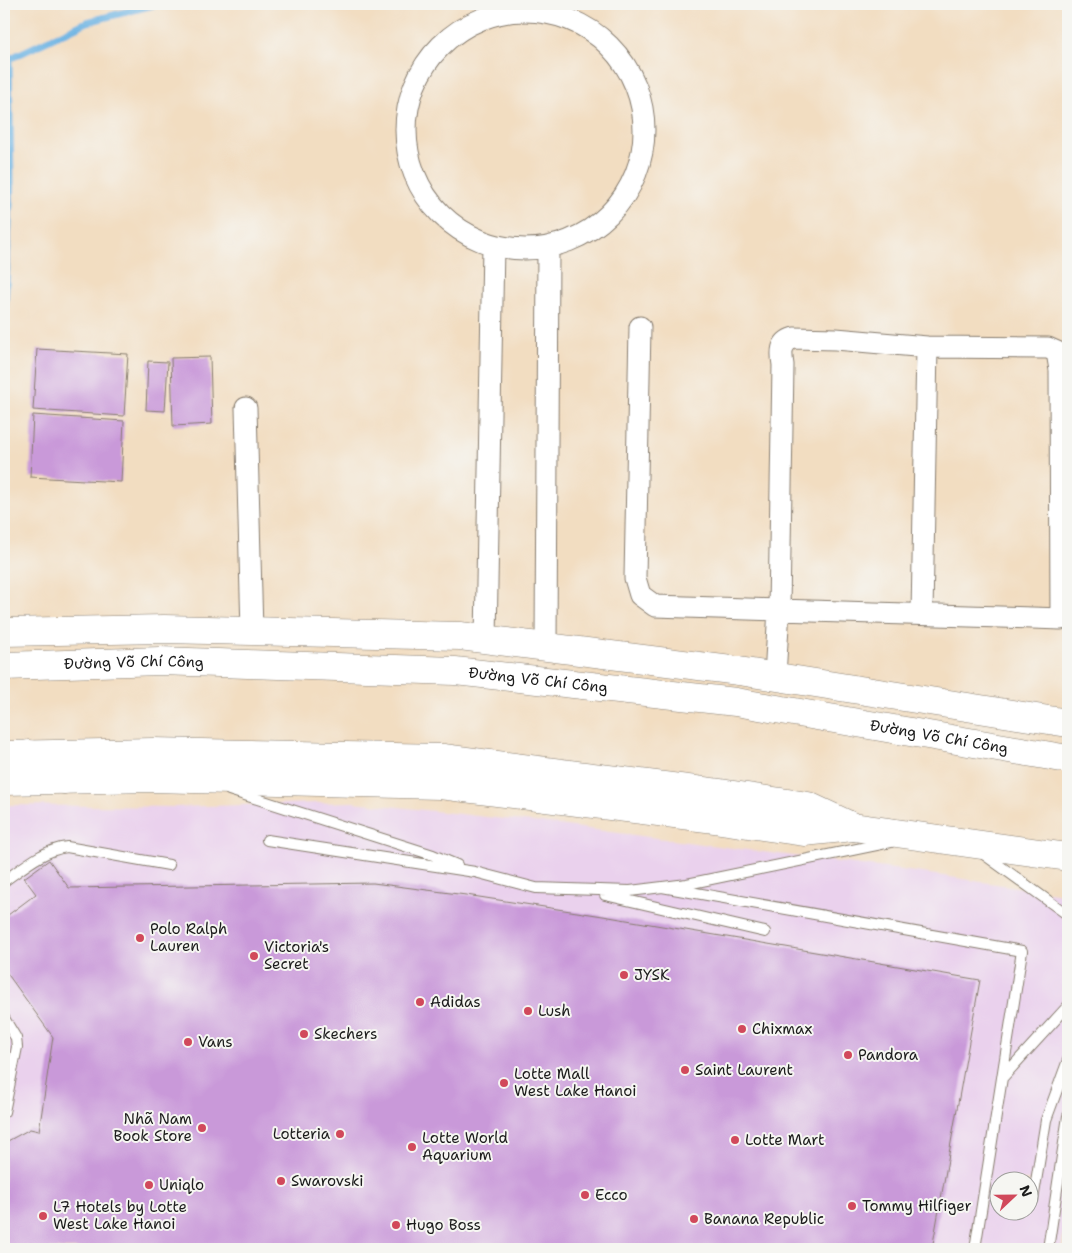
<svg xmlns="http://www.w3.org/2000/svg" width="1072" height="1253" viewBox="0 0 1072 1253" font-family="'Shantell Sans',sans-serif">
<rect width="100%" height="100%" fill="#f6f6f2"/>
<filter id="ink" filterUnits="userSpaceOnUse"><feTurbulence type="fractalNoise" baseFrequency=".02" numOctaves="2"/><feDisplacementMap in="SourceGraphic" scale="10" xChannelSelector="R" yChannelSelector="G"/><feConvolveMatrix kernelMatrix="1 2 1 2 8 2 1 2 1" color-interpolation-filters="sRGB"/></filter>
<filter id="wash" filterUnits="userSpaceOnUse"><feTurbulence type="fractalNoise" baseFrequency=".0096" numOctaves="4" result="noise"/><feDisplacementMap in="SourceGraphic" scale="20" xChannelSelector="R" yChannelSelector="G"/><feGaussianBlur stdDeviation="1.12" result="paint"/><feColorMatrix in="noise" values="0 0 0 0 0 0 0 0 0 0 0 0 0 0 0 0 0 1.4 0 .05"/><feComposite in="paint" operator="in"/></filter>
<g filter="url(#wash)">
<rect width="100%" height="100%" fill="#f2ddc1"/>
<path fill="#ead1ed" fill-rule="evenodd" d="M353,802L558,825L923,873L1068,895V1203L1061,1249H4V805L176,807ZM1000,1180H1030V1210H1000Z"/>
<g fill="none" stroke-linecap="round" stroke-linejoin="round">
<path stroke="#6cb3e3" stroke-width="7" d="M4,325L11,182L9,59L87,22L157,4"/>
</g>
<g id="blocks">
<path fill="#c999d9" d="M37,349L128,354L124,416L33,410Z
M210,357L212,424L173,426L171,358Z
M148,361L168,362L165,411L146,410Z
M33,415L124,421L121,482L30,477Z
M49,860L69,888L373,883L466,895L603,916L980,980L932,1249H4V1143L30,1129L39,1131L53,1037L4,969V918L36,894L24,878Z"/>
</g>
</g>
<g filter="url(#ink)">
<use href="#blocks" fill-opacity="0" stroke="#877c6e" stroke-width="1"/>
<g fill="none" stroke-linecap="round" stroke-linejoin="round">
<defs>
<path id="lane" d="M229,790L433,855L457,865
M267,840L475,872L536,888L630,891L687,884L891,842
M982,853L1068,915
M4,881C24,867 43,850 67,847L169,865
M662,887L1022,951L975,1249
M605,895L765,932
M4,1018L16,1038L17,1047L4,1112
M1003,1077L1068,1006
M1033,1200L1046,1120L1068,1060
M1048,1249L1068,1116"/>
<path id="street" d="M406 130a119 119 0 1 1 238 0a119 119 0 1 1-238 0Z
M640,327L635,578L640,595L655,606C791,610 926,614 1061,619L1060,370L1057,352L1048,348L927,347L836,339L794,338C780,342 781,353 783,365L779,609L775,676
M246,408L252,631
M922,614L927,347
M486,640L493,245
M546,647L548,247"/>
<path id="primary" d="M4,632L164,629L460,636L739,671L1068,723
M4,781L152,778L440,785L715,819L804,832L853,827"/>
<g id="highway">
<path id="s1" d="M4,666L160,661L455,671L736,702L1068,759"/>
<path d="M29,754L64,780"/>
<path d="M4,755L153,752L443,758L719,793L808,806L853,827L1068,857"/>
</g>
</defs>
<use href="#lane" stroke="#877c6e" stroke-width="12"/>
<use href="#street" stroke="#877c6e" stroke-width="23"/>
<use href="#primary" stroke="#877c6e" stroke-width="29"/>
<use href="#highway" stroke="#877c6e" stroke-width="29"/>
<use href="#lane" stroke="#fff" stroke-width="10"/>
<use href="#street" stroke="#fff" stroke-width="21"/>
<use href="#primary" stroke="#fff" stroke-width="28"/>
<use href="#highway" stroke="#fff" stroke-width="28"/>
</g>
</g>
<g fill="#d1495b" stroke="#f6f6f2" stroke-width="2">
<circle cx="140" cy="938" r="5"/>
<circle cx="254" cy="956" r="5"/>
<circle cx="624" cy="975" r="5"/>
<circle cx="420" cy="1002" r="5"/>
<circle cx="528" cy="1011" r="5"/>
<circle cx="742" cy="1029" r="5"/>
<circle cx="304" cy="1034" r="5"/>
<circle cx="188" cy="1042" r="5"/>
<circle cx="848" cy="1055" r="5"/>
<circle cx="685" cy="1070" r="5"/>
<circle cx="504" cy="1083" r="5"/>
<circle cx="202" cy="1128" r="5"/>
<circle cx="340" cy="1134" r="5"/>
<circle cx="735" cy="1140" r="5"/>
<circle cx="412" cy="1147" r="5"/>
<circle cx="281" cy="1181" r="5"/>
<circle cx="149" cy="1185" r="5"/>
<circle cx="585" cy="1195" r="5"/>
<circle cx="852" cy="1206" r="5"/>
<circle cx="43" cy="1216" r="5"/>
<circle cx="694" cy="1219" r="5"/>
<circle cx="396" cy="1225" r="5"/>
</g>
<g text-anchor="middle" stroke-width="4" stroke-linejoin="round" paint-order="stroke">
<g font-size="15" fill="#1c1c1c" stroke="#f6f6f2">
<text dy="5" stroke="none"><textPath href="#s1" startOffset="130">Đường Võ Chí Công</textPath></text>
<text dy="5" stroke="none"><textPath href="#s1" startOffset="535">Đường Võ Chí Công</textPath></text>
<text dy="5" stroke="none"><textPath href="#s1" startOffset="940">Đường Võ Chí Công</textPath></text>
</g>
<g font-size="15" fill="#1c1c1c" stroke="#f6f6f2" text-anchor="start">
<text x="150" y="934">Polo Ralph<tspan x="150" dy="17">Lauren</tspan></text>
<text x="264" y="952">Victoria's<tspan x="264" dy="17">Secret</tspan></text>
<text x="634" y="980">JYSK</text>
<text x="430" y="1007">Adidas</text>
<text x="538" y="1016">Lush</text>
<text x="752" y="1034">Chixmax</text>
<text x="314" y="1039">Skechers</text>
<text x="198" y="1047">Vans</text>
<text x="858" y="1060">Pandora</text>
<text x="695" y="1075">Saint Laurent</text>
<text x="514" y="1079">Lotte Mall<tspan x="514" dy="17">West Lake Hanoi</tspan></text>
<text x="192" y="1124" text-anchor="end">Nhã Nam<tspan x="192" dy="17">Book Store</tspan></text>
<text x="330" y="1139" text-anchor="end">Lotteria</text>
<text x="422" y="1143">Lotte World<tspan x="422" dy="17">Aquarium</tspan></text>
<text x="745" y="1145">Lotte Mart</text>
<text x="291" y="1186">Swarovski</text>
<text x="159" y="1190">Uniqlo</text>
<text x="595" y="1200">Ecco</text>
<text x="862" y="1211">Tommy Hilfiger</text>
<text x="53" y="1212">L7 Hotels by Lotte<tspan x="53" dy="17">West Lake Hanoi</tspan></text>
<text x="704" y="1224">Banana Republic</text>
<text x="406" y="1230">Hugo Boss</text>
</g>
</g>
<rect width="1072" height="1253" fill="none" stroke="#f6f6f2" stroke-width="20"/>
<g transform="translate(1014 1196) rotate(68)"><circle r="24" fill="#f6f6f2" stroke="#9f9f9c"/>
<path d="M0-4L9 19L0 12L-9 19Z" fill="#d1495b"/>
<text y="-8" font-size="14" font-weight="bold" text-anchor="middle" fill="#1c1c1c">N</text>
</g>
</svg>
